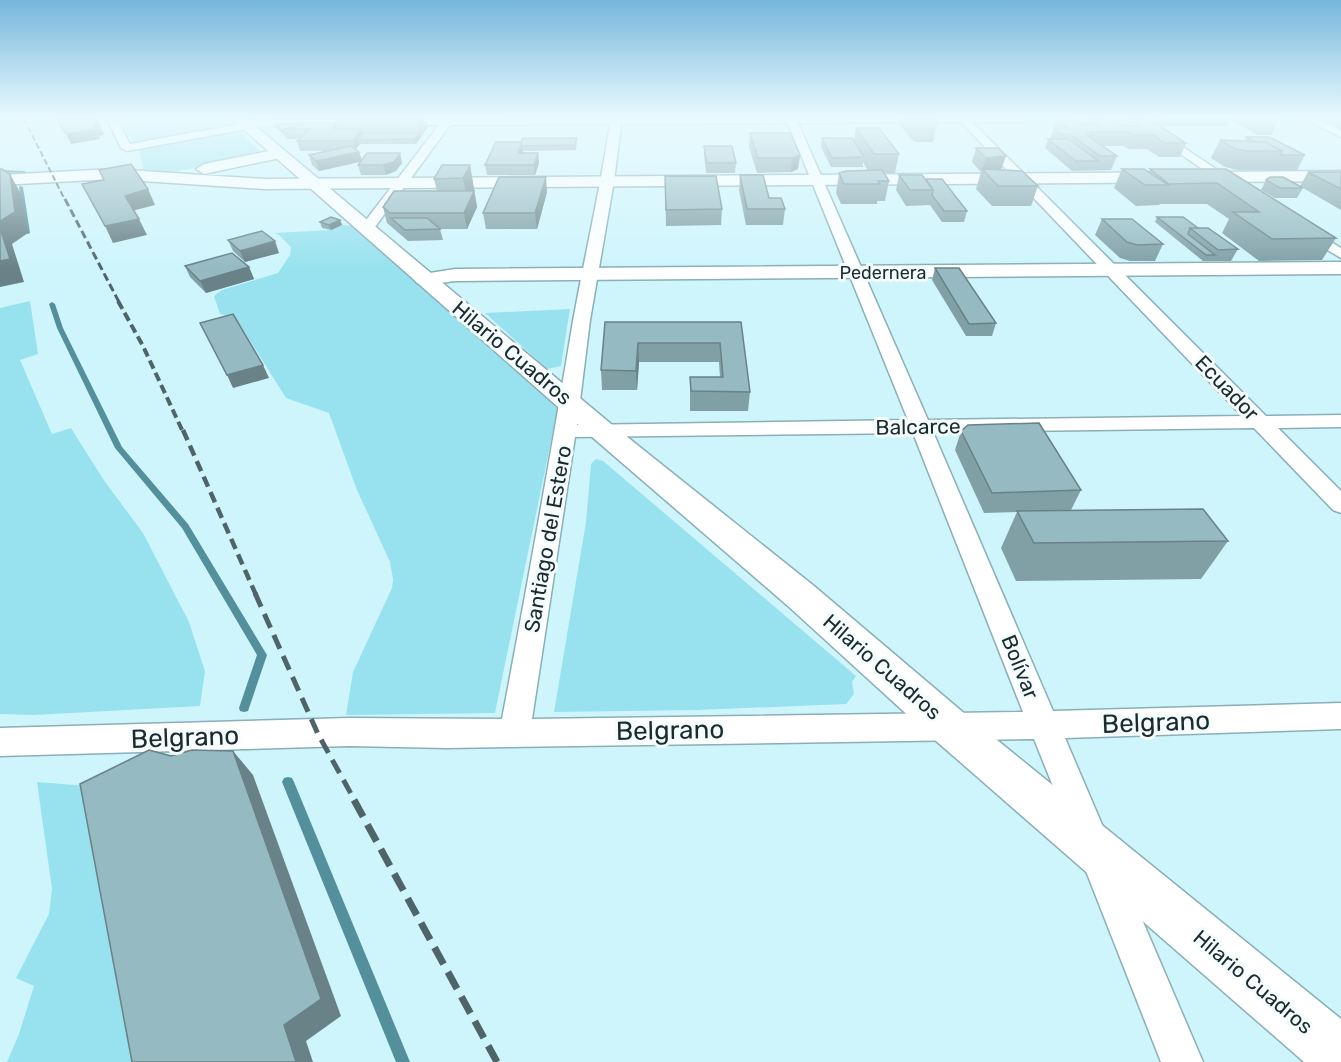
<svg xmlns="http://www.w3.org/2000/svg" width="1341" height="1062" viewBox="0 0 1341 1062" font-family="Rubik,sans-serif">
<rect width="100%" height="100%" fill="#cef5fc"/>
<path fill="#98e2ef" d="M120,119H226L232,124L134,143Z
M238,130L262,153L258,156L172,172L144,170L139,150L145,146Z
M342,225L355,226L559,402L495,713L346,715L353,672L392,588L393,579L390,562L357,490L329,413L286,398L236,318L220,314L214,296L222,290L278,273L290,255L291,247L279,235L274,233L331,230Z
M30,301L38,354L20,360L52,434L71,428L103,479L143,533L189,622L205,671L200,706L34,715L0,714V308Z
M570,309L561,366L547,369L485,313Z
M596,459L603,461L856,676L852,682L854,694L846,704L697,710L554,712L586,522L591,464Z
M37,782L88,786L160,1062H7L19,1034L34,986L16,978L49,914L52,889Z"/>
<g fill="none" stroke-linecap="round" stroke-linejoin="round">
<path fill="#54909b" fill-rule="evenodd" d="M0,170L24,171L26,172L24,173L0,172Z
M21,186L23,187L30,233L28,234L26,233L19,187Z
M52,302L55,304L63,328L122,447L188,524L267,655L248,711L244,712L240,711L239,708L257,655L182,528L115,448L57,328L49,304Z
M288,777L292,778L294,782L410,1062H396L282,782L284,778Z"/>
<defs>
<path id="minor" d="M107,119H117L130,144L240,124V121L244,120L1029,119L1024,122H972L1266,416L1341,415V427L1278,428L1341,491V513L1333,510L1254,428L933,432L1053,711L1341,703V729L1065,738L1106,834L1101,846L1089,851L1077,846L1034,739L447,748L349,746L0,756V728L349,718L502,719C527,587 551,454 573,321C585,255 600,190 610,124L450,125L372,231L367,232L360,228L439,125L252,126L247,129L127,151L121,148ZM961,122L1242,416L928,420L798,123ZM788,123L908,420L577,425L590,320L614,181L621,124ZM913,433L1023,712L532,719L575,437Z
M1129,119H1141L1243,187L1237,191L1233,190Z
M1304,119H1317L1341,130V137Z
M1304,226L1341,248V258L1299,233L1297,230Z
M1102,848L1114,854L1203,1062H1161L1084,866L1090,854Z"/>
<path id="tertiary" d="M1341,262V274L455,281L424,285L417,283L414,279L417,275L455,269Z"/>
<path id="secondary" d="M279,149L287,154L285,157L204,174L196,169L204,164Z
M112,169L265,179L1341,171V181L265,189L112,179L0,185V175Z"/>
<path id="primary" d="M232,119H247L611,424L814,586L965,714L1341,1019V1062H1304L935,740L788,606L591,436Z"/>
</defs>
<use href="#minor" stroke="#8aafb6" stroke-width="3"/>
<use href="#tertiary" stroke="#8aafb6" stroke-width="3"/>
<use href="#secondary" stroke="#8aafb6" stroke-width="3"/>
<use href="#primary" stroke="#8aafb6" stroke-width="3"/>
<use href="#minor" fill="#fff" fill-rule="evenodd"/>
<use href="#tertiary" fill="#fff" fill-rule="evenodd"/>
<use href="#secondary" fill="#fff" fill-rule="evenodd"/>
<use href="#primary" fill="#fff" fill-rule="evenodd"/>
<path stroke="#4e6468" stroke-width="2" stroke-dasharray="6 3" stroke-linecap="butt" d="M24,119L65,200"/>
<path stroke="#4e6468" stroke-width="3" stroke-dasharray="8 4" stroke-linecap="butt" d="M65,199L119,302"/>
<path stroke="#4e6468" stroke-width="4" stroke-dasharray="9 4.5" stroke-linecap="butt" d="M118,301L143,346L183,432"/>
<path stroke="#4e6468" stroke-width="4.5" stroke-dasharray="11 6" stroke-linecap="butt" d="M183,430L256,595"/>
<path stroke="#4e6468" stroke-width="5" stroke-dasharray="15 8" stroke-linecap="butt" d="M255,593L318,734L355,801"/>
<path stroke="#4e6468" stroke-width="7" stroke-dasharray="19 9" stroke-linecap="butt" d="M354,800L497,1062"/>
</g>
<path fill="#80a0a6" d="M292,119H426L428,127L416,144H360L356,149L359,152L362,160L400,153L402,163L396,171L386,175H361L358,165L360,162L319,171L312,165L309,155L328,151H300L297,141L300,139H286V137L276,128L275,124L336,123L339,119Z
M899,119H938L933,142H914L898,123Z
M1072,119H1149L1154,123L1155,119H1230L1227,126H1160L1186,143L1180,157H1159L1147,149H1129L1124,146H1103L1117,156L1111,170L1072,171L1045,148L1048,139H1050L1057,121H1072Z
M1233,119H1279L1271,135H1258L1232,121Z
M1331,119H1341V128L1329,123Z
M856,128L899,154L895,173H884L889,181L885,201H877V204H841L836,193L839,173L868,171L863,162V167H831L821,147L822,138L854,140Z
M750,133L800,155L798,169L791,172L757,173L749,147Z
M1246,137L1305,155L1297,170H1237L1225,167L1211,158L1220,140L1244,141Z
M577,138L576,150L523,151L522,153H538L539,163L535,175H487L485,165L521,142Z
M704,146L736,163L735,173H706L704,155Z
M976,148L1001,170L1038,186L1031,206H992L976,189L981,172L972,162Z
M470,165L477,207L467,229H440L443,240L408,241L387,223L383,207L437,191L434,179Z
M1122,169L1149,172L1150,169H1226L1336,238L1322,260L1259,261L1222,233L1229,219L1207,204H1160L1159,205L1136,206L1114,188Z
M1308,172H1341V210L1303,188L1297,198H1275L1261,190L1266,180L1300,186Z
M740,175L785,209L783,225H746L739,190Z
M899,175L926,179L967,211L964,222H942L930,205L906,206L896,190Z
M665,176L722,209L721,225L666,226Z
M547,192L537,229H486L483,213Z
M1157,217L1198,228L1238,249L1231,261H1203L1155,222Z
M1102,219L1163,244L1155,261H1130L1120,258L1095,235Z
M340,220L342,225L331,230L322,228L320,222Z
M228,240L279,253L245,262L233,251Z
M185,266L249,267L254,279L206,293L190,277Z
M935,268L996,323L992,336H966L932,280Z
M605,322H741L750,392L748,411H690V377H720L719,362H639L637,390H602L601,370Z
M961,431L1081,490L1071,510L1228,541L1201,579L1016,581L1001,548L1017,512L984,513L955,450Z"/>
<path fill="#688287" d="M418,119H426L428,127L416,144L415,139L419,133L417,120Z
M100,126L104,135L99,136L100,139L71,144L66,134Z
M362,129L365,138L358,140L360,144L355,150L352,141Z
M522,142L523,151L519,163L518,153Z
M359,152L362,161L319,171L316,161Z
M400,153L402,163L396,171L386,175L383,165Z
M538,153L539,163L535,175L534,165Z
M800,155L798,169L791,172L792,158Z
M1006,156L1001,170H982L986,158Z
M470,165L477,207L467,229L464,213L468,204L463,178Z
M10,174L21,194L28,233L12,244L24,282L0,287V221Z
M546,177L547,192L537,229L535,213Z
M148,189L155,205L132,211L125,196Z
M139,219L147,235L113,243L105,226Z
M340,220L342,225L331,230L329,225Z
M275,241L279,253L245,262L240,251Z
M249,267L254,279L206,293L200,281Z
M638,343L639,362L637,390L636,371Z
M263,365L269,378L233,388L227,375Z
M233,751L253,775L341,1016L306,1041L313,1062H296L284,1025Z"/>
<path fill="#95bac1" stroke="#688287" stroke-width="1.5" d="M56,119H94L100,126L94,127L95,129L66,134Z
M339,119H398L397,120L398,124L334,125Z
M398,119H418L417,120H397Z
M1090,119H1109L1120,126H1140L1130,119H1149L1186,143H1165L1153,135H1134L1129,132H1090L1094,135H1087L1117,156H1100L1070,134H1061L1054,129L1066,128L1057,121H1072L1078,125H1099Z
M330,122L329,123H311L283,129L284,132H283L275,124Z
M311,123H336L334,125L335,129H362L352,141H297L310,129H283Z
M856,128H879L899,154H874Z
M363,133H419L415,139L358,140Z
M750,133H790L800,155L792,158H758Z
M1246,137H1269L1305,155H1280L1282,151L1265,142H1254Z
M523,138H577L575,145L522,146L521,142Z
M822,138H852L864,157L832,158Z
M1048,139H1069L1098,161H1076Z
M1220,140L1265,142L1282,151H1247L1235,149Z
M496,142H522L518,153H538L534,165H485Z
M351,146L359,152L316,161L309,155Z
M704,146H732L736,163H707Z
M976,148H998L1006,156L986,158Z
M367,153H400L394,162L383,165H358Z
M131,164L148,189L125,196L139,219L105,226L82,184L104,180L99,170Z
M442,165H470L463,178L434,179Z
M0,169H2L10,174L15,212L0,221Z
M982,169L1022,171L1038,186H998Z
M1122,169H1144L1168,185H1145Z
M1150,169H1226L1336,238L1272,239L1233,212H1259L1217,183L1169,184Z
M882,170L889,181H878L880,184H844L839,173L846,171Z
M1308,172H1341V189Z
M740,175H763L769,198H781L785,209H747Z
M899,175H922L933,190H910Z
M665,176H716L722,209L666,210Z
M499,177H546L535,213H483Z
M1270,177H1283L1303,188H1280L1266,180Z
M926,179H942L967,211H944L932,195L933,190Z
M394,191H474L464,213H390L383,207Z
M331,217L340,220L329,225L320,222Z
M1157,217H1183L1198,228H1190L1188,234L1215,255H1206Z
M391,218H427L440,229L405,230Z
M1102,219H1132L1163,244L1137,245L1127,242Z
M0,228L10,259L0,261Z
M1190,228H1208L1238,249L1218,250Z
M262,231L275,241L240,251L228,240Z
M232,253L249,267L200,281L185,266Z
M935,268H959L996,323L969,324Z
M233,314L263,365L227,375L200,323Z
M605,322H741L750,392L691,391L690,377H723L720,343H638L636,371L601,370Z
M1039,423L1081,490L992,493L961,431L968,425Z
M1203,509L1228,541L1034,543L1017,511Z
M149,750L171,756L192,750L233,751L321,999L284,1025L296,1062H132L80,784Z"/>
<linearGradient id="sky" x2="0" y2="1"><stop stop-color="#76b7dc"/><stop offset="0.44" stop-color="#e9fafe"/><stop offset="1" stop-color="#e9fafe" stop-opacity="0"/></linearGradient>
<rect width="1341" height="268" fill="url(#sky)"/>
<g text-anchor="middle" stroke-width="6" stroke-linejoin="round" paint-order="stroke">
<g font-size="18" fill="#1b2a2d" stroke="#f4fcfd">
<text x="883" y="279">Pedernera</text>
</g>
<g font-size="21" fill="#1b2a2d" stroke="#f4fcfd">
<text transform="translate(512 353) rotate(40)" y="7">Hilario Cuadros</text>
<text transform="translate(1227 388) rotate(46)" y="7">Ecuador</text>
<text transform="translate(918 427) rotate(-1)" y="7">Balcarce</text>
<text transform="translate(548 539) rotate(-80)" y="7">Santiago del Estero</text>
<text transform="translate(882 667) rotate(41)" y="7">Hilario Cuadros</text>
<text transform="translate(1020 667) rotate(68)" y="7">Bolívar</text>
<text transform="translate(1253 982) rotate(40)" y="7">Hilario Cuadros</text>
</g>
<g font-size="26" fill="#1b2a2d" stroke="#f4fcfd">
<text transform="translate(1156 722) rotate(-2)" y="9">Belgrano</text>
<text transform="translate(670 730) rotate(-1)" y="9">Belgrano</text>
<text transform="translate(185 737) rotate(-2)" y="9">Belgrano</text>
</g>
</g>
</svg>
